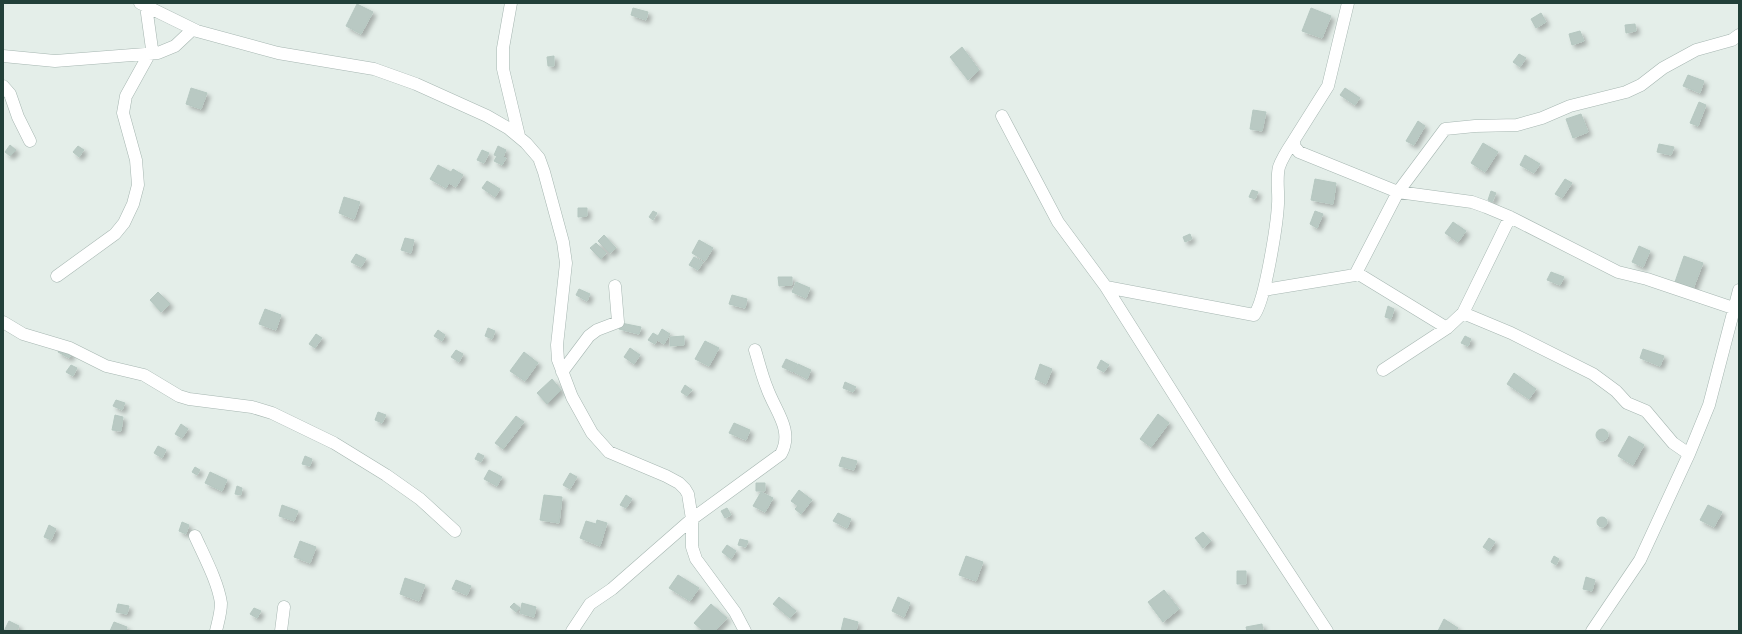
<svg xmlns="http://www.w3.org/2000/svg" width="1742" height="634" viewBox="0 0 1742 634" font-family="'PT Sans Narrow',sans-serif">
<defs>
<filter id="shadow"><feDropShadow dx="3.5" dy="3.5" stdDeviation="2" flood-color="#0004"/></filter>
</defs>
<rect width="100%" height="100%" fill="#e4eee9"/>
<path fill="#b9c9c3" stroke="#b6c8c1" filter="url(#shadow)" d="M357,4L373,12L361,34L346,26Z
M633,8L648,12L646,20L631,15Z
M1311,8L1331,16L1322,38L1302,31Z
M1541,13L1546,22L1536,28L1531,19Z
M1635,24L1636,31L1626,33L1625,25Z
M1580,31L1584,41L1572,45L1569,34Z
M962,47L979,70L968,80L950,57Z
M1519,54L1526,58L1520,67L1513,62Z
M554,56V66H548L547,57Z
M1688,75L1704,81L1700,93L1683,86Z
M191,88L207,93L201,109L186,104Z
M1345,88L1360,98L1355,105L1340,95Z
M1699,102L1706,105L1698,126L1690,123Z
M1253,110L1266,112L1262,131L1250,129Z
M1581,114L1588,132L1573,138L1566,119Z
M1418,121L1425,126L1414,145L1406,141Z
M1483,143L1498,152L1485,172L1471,163Z
M1659,144L1674,147L1671,155L1657,152Z
M10,145L16,150L10,156L5,152Z
M78,146L84,150L79,157L73,152Z
M498,146L506,150L503,157L506,158L502,165L494,161L497,156L494,155Z
M482,150L489,153L484,163L477,160Z
M1525,155L1540,164L1534,173L1520,165Z
M438,165L451,172L453,169L463,175L456,187L449,183L446,188L430,179Z
M1315,179L1336,183L1333,204L1311,200Z
M1565,179L1572,183L1562,198L1555,194Z
M487,181L500,189L495,197L482,188Z
M1252,190L1258,192L1255,199L1249,197Z
M1491,191L1496,193L1492,202L1488,200Z
M344,197L360,202L354,219L339,213Z
M578,208H587V216L578,217Z
M653,211L657,213L653,220L649,217Z
M1315,211L1323,214L1317,228L1310,224Z
M1453,222L1466,231L1458,242L1445,233Z
M1190,234L1192,239L1185,242L1183,237Z
M604,235L616,248L610,253L598,241Z
M405,238L414,240L411,253L401,250Z
M699,240L713,248L705,261L692,253Z
M596,243L606,253L601,259L590,248Z
M1639,246L1650,251L1643,267L1632,262Z
M356,254L366,259L361,267L351,262Z
M1684,256L1703,263L1693,289L1675,282Z
M694,257L703,262L698,270L689,265Z
M1551,272L1564,277L1560,285L1547,280Z
M778,277H792V285L779,286Z
M796,282L810,288L806,298L792,292Z
M579,289L590,294L587,301L576,295Z
M158,292L170,304L161,312L150,300Z
M732,295L747,299L745,308L729,304Z
M1388,306L1394,309L1391,319L1385,317Z
M265,309L281,315L276,330L259,324Z
M621,323L641,327L639,334L619,329Z
M488,328L495,331L492,339L485,336Z
M662,329L670,334L664,344L657,340L655,344L648,340L653,333L658,336Z
M438,330L445,335L442,341L434,336Z
M316,334L322,338L315,348L309,344Z
M684,336V345L670,346V337Z
M1465,336L1471,339L1468,346L1461,343Z
M705,341L719,348L709,366L695,359Z
M60,347L72,353L69,358L58,352Z
M630,348L640,355L634,364L624,357Z
M1643,349L1664,356L1660,366L1640,358Z
M456,350L463,354L459,362L451,357Z
M524,352L538,363L525,381L510,371Z
M786,359L797,364L793,372L782,367Z
M1101,360L1109,365L1104,372L1097,368Z
M798,364L811,370L807,379L794,372Z
M1040,364L1052,369L1046,384L1035,379Z
M71,365L77,368L73,376L66,372Z
M1514,373L1536,389L1529,399L1507,384Z
M552,379L561,390L547,404L537,393Z
M845,382L856,387L853,392L843,388Z
M685,385L692,390L687,396L681,392Z
M116,400L125,403L122,410L113,406Z
M378,412L386,415L382,423L375,420Z
M1158,414L1169,423L1151,447L1140,439Z
M115,415L123,417L121,431L112,430Z
M516,416L524,422L503,449L495,443Z
M734,423L750,430L746,440L729,433Z
M181,424L188,429L182,438L175,434Z
M1596 435a6 6 0 1 1 12 0a6 6 0 1 1-12 0Z
M1629,436L1644,445L1633,465L1618,456Z
M158,446L166,450L162,458L154,453Z
M478,453L484,456L481,462L475,459Z
M305,456L312,459L310,466L302,464Z
M842,457L857,461L854,470L839,466Z
M195,467L200,470L197,475L192,472Z
M489,470L502,477L497,486L484,479Z
M210,472L227,480L222,491L205,483Z
M570,473L577,477L570,489L563,485Z
M756,483H765V491H756Z
M237,486L242,488L241,495L235,494Z
M799,490L812,500L801,514L795,509L798,506L791,501Z
M761,492L773,498L765,512L753,506Z
M544,495L562,497L559,523L540,520Z
M626,495L632,499L626,508L620,505Z
M282,505L298,511L294,521L279,516Z
M1708,505L1722,512L1714,527L1700,520Z
M727,508L731,515L725,518L721,511Z
M838,513L851,519L847,528L833,521Z
M1597 522a5 5 0 1 1 10 0a5 5 0 1 1-10 0Z
M597,520L607,523L600,546L580,538L586,521L596,524Z
M182,522L189,525L186,534L179,531Z
M49,525L56,529L51,540L44,537Z
M1203,532L1211,541L1203,548L1195,538Z
M1489,538L1495,542L1489,551L1483,547Z
M740,539L748,541L746,547L738,545Z
M300,541L316,547L310,563L294,557Z
M727,545L736,551L731,559L722,552Z
M966,556L983,562L976,581L959,575Z
M1554,556L1559,559L1556,565L1551,562Z
M1237,571H1246V584H1237Z
M678,575L699,588L690,601L669,588Z
M1586,577L1595,580L1592,591L1583,589Z
M405,578L425,585L419,601L400,594Z
M456,580L471,586L467,595L452,589Z
M1164,590L1179,609L1163,622L1148,602Z
M779,597L796,611L790,618L773,604Z
M898,597L910,603L904,617L892,611Z
M514,603L520,608L516,612L510,607Z
M522,603L536,607L534,617L520,613Z
M118,604L129,606L127,614L116,612Z
M711,604L727,618L715,631H703L694,623Z
M254,608L261,611L257,618L250,614Z
M844,618L858,622L856,631H841Z
M1444,619L1458,628L1456,631H1438Z
M9,621L19,626L17,631H4Z
M114,622L127,627L126,631H110Z
M1262,624L1263,631H1247L1246,627Z"/>
<g fill="none" stroke-linecap="round" stroke-linejoin="round">
<defs>
<path id="minor" d="M140,3L197,31L278,53L374,69L416,84L487,116L508,128L526,143L539,158L544,172L563,242L566,263L557,345L558,360L572,397L592,433L609,452L666,476L679,483L685,489L688,494L692,519V547L696,559L735,612L745,631
M511,3L503,48V69L519,136
M1348,3L1328,86L1294,140V146L1299,152L1398,192L1472,202L1486,207L1510,217L1618,272L1647,279L1739,310
M3,56L55,61L158,53L175,46L193,29
M3,86L10,94L18,117L30,141
M1002,116L1058,222L1106,287L1226,477L1327,631
M1357,273L1447,328
M57,276L115,234L124,223L133,204L138,185L136,160L123,113L126,96L152,49L146,6
M1106,287L1254,315C1265,302 1277,224 1278,204C1279,193 1276,179 1279,167C1282,158 1288,149 1294,140
M1264,290L1355,275L1398,192L1445,129L1475,126L1517,125L1542,118L1570,106L1626,92L1641,85L1663,68L1696,50L1732,40L1739,35
M1463,313L1511,333L1593,374L1616,391L1627,403L1646,411L1673,443L1689,454
M3,322L23,334L70,348L106,366L144,375L179,396L189,399L252,407L272,413L334,443L386,475L420,499L455,531
M1383,370L1447,328L1463,313L1510,217
M562,372L589,336L597,330L618,322L615,286
M195,536C204,556 218,582 221,603C221,613 218,622 216,631
M281,631L284,607
M572,631L590,604L612,589L692,519L781,454C794,430 775,411 767,388C762,376 759,363 755,350
M1592,631L1640,560L1689,454L1709,405L1739,290"/>
</defs>
<use href="#minor" stroke="#a6b6b1" stroke-width="13"/>
<use href="#minor" stroke="#fff" stroke-width="12"/>
</g>
<rect width="1742" height="634" fill="none" stroke="#224039" stroke-width="8"/>
</svg>
